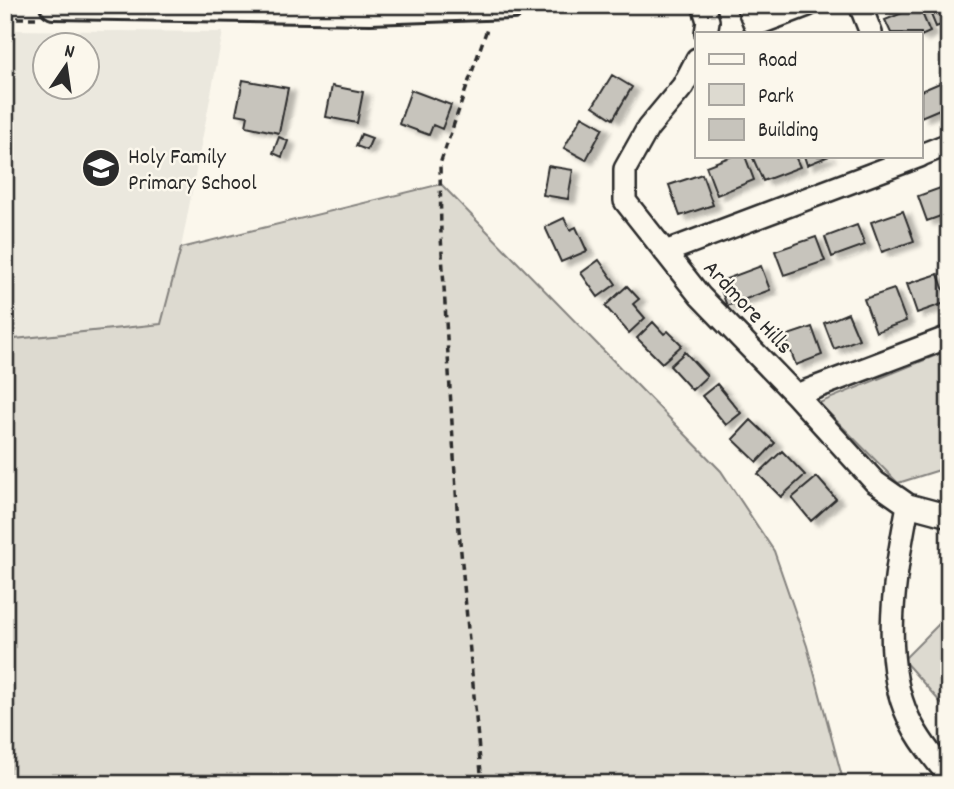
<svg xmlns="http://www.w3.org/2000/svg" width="954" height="789" viewBox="0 0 954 789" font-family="Dekko,sans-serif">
<defs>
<filter id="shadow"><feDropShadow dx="7" dy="4" stdDeviation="2" flood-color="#0004"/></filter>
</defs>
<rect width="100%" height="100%" fill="#fbf7ec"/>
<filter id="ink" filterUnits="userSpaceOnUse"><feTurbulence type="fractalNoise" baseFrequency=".0143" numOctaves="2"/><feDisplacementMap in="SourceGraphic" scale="14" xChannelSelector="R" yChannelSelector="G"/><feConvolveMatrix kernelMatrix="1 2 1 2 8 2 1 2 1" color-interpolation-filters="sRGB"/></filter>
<g filter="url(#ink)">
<path fill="#ebe8de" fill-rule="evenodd" d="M5,30L223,32L181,248L162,324L5,340ZM46,46H88V88H46Z"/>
<path fill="#dddad0" stroke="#84827e" stroke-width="2" d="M441,184L721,471L774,551L807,646L844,784H5V340L161,324L181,248Z
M949,350V467L898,483L819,403Z
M949,614V712L903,660Z"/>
<path fill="#c7c4bc" stroke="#2b2b2b" stroke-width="2" filter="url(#shadow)" d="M927,5H949V22L936,27Z
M919,6L930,32L921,36V33H891L885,20Z
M612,75L632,87L613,119L593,106Z
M949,79V105L921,117V91Z
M243,80L288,88L279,133L246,126L248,116L236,114Z
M332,86L363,92L357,123L326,117Z
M411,90L451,105L442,129L433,125L429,135L399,124Z
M582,116L603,128L586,160L564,148Z
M361,134L372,138L367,150L356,146Z
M279,137L288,141L282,157L273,153Z
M732,156H745L754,180L717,195L706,166Z
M752,156H795L800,167L763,181Z
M804,156H829L807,165Z
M548,166L573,170L568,199L543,195Z
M702,174L713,205L680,216L669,185Z
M949,185V213L927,221L918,196Z
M903,211L914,241L882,252L871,222Z
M564,218L570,230L576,227L587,251L561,262L545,227Z
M857,225L865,245L832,257L825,237Z
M816,237L825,261L784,275L775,251Z
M599,260L616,284L598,297L581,273Z
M761,266L770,290L727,306L718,282Z
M938,274L948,302L917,313L907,284Z
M627,286L639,299L633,304L645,318L629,333L605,306Z
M894,289L906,321L876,332L864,299Z
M848,313L859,339L834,349L824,323Z
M653,322L664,334L668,331L682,345L662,363L637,338Z
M812,327L822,355L796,365L785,336Z
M685,352L707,376L692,390L670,366Z
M717,384L741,413L726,425L702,396Z
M751,420L775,443L757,462L733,439Z
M782,451L805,475L781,497L758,474Z
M817,477L836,499L811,521L792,498Z"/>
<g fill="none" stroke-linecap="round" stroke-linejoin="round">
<defs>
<path id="minor" d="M703,5L708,21L706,33
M747,5L755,25L808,5
M860,5L871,33
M697,59L683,86L648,128L625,169V201L700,296L796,395L875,482L908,505L949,516
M921,155L949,144
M665,252L920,156
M796,395L949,337
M908,505C896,570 879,657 909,719C918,738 935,760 949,776"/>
<path id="tertiary" d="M54,5L370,10L512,5"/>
</defs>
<use href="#minor" stroke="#2b2b2b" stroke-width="26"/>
<use href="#tertiary" stroke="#2b2b2b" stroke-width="32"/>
<path stroke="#2b2b2b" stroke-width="3.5" stroke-dasharray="7 5" stroke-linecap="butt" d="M5,18H38
M482,784L457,508L441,236L440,164L488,26"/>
<use href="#minor" stroke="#fbf7ec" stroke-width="21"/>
<use href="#tertiary" stroke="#fbf7ec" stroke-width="26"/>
</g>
</g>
<defs>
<symbol id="school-disc" viewBox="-11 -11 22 22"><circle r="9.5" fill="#2b2b2b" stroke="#fbf7ec"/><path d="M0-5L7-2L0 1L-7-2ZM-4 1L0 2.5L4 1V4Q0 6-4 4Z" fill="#fff"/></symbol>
</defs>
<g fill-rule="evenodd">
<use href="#school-disc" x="79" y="146" width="44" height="44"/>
</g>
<g text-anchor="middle" stroke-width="5" stroke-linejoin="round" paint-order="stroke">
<g font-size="23" fill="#2b2b2b" stroke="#fbf7ec" text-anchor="start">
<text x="128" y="163">Holy Family<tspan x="128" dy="26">Primary School</tspan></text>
</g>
<g font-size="23" fill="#2b2b2b" stroke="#fbf7ec">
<text transform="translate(749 306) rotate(47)" y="8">Ardmore Hills</text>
</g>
</g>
<rect width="954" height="789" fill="none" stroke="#fbf7ec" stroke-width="28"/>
<rect x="14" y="14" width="926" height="761" fill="none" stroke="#2b2b2b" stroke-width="2.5" filter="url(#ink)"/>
<rect x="695" y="32" width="228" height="126" fill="#fbf7ec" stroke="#a8a59f" stroke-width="2"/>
<rect x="709" y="54" width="35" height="10" fill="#fbf7ec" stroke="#a8a59f" stroke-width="2"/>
<text x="758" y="66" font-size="21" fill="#2b2b2b">Road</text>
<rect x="709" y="84" width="35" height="21" fill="#dddad0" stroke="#a8a59f" stroke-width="2"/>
<text x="758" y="102" font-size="21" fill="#2b2b2b">Park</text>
<rect x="709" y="119" width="35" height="21" fill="#c7c4bc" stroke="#a8a59f" stroke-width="2"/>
<text x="758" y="136" font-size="21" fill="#2b2b2b">Building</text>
<g transform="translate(66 66) rotate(13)"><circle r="33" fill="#fbf7ec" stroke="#a8a59f" stroke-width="2"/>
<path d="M0-5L12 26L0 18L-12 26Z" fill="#2b2b2b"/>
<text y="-10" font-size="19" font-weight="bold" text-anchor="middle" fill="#2b2b2b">N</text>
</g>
</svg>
